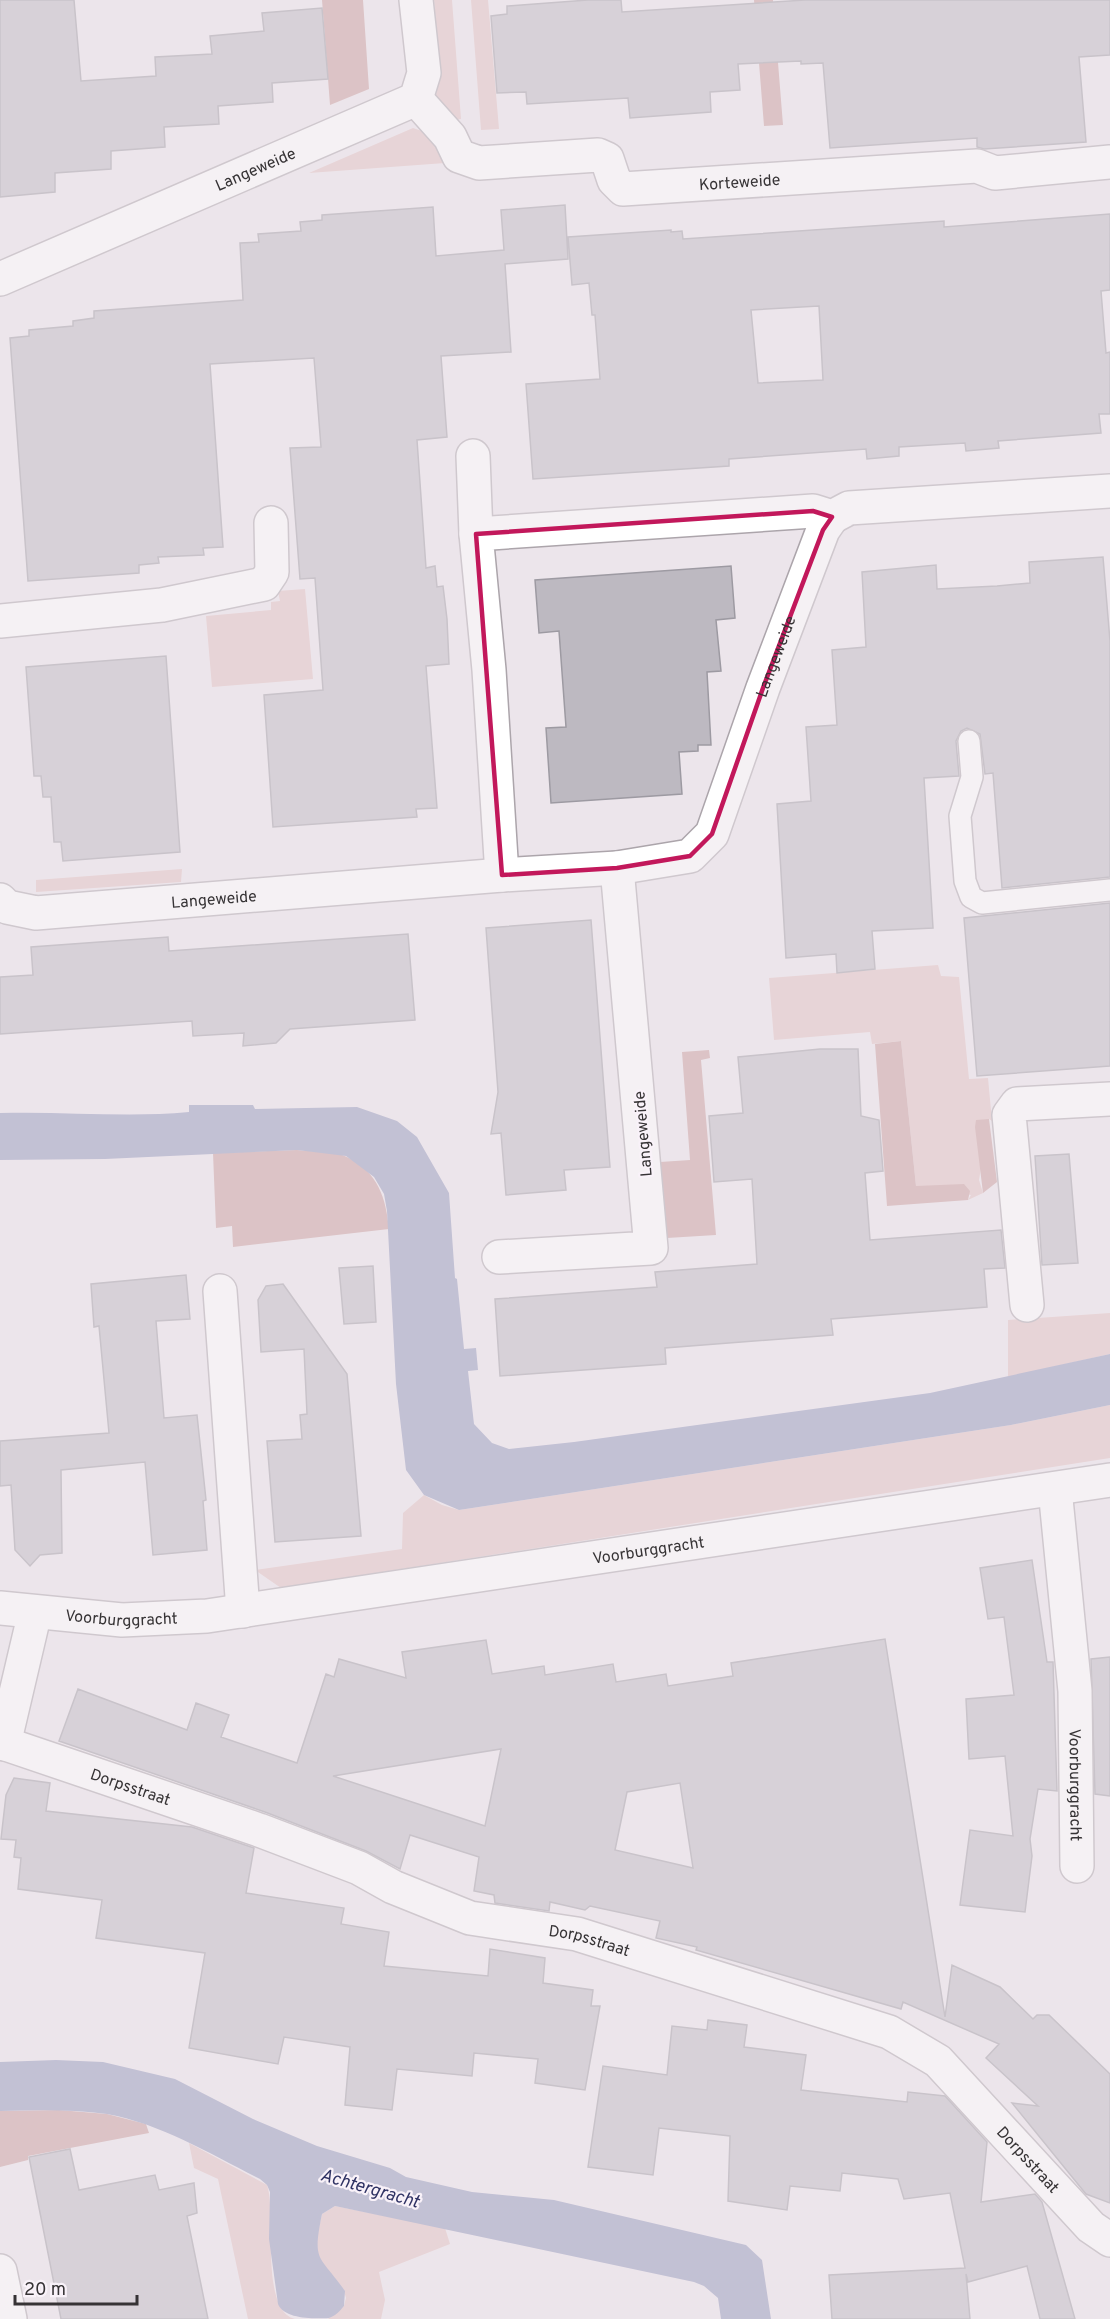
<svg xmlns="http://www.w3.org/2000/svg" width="1110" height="2319" viewBox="0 0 1110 2319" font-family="Overpass,sans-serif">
<rect width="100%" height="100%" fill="#ece5eb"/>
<path fill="#e1bfbe" d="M434,0H452L461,119L448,121L435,101L440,70Z
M471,0H488L499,129L481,130Z
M413,128L431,134L445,163L309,173Z
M305,589L313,679L212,687L206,616L271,610V602L280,601L278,591Z
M182,869L181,882L36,892V880Z
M938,965L941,976L959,977L969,1079L988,1078L992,1121L989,1119L979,1180L983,1193L968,1200L971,1195L916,1186L901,1041L872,1044L870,1032L774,1040L769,978Z
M1110,1313V1354L1008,1377V1320Z
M1110,1405V1458L281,1588L255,1570L402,1549L403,1513L424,1495L442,1505L459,1510L1011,1425Z
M189,2143L267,2185C277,2213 259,2310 295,2319H248L218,2179L194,2168Z
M335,2206L445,2228L450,2244L379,2272L385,2300L381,2319H328L344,2306L346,2298C342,2281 328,2275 321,2262C313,2247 319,2229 322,2214Z"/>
<path fill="#c79a99" d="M322,0H363L369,89L330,105Z
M754,0H773L783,125L764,126Z
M901,1041L916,1186L964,1184L970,1191L968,1200L887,1206L875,1044Z
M709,1050L710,1058L701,1060L716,1235L667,1238L660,1162L690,1160L682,1052Z
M989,1119L997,1182L983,1193L975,1127L976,1120Z
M297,1150C311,1152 334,1150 347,1157C378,1172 386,1198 389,1229L233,1247L232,1226L216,1228L213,1153Z
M59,2110L107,2114L146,2124L149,2133L28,2156V2160L0,2167V2111Z"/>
<path fill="#8f94b9" d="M189,1105H253L255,1109L357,1107L397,1121L417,1137L449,1193L455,1278L457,1279L464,1349L476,1348L478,1370L468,1371L474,1424L492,1443L509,1449L574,1442L930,1393L1110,1354V1405L1011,1425L459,1510L424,1495L406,1470L396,1384L387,1211L384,1194L374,1177L346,1156L297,1150L105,1159L0,1160V1113C63,1111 126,1118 189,1112Z
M56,2060L103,2062L175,2079L253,2119L317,2146L390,2168L406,2177L472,2192L554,2200L746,2245L762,2260L771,2319H721L718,2298L704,2286L694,2282L335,2206L322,2214C312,2263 319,2254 345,2291L344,2306C340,2311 335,2316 329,2318C313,2319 284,2319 278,2304L269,2239L270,2192L267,2185L260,2179C212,2155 162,2124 107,2114C72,2109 35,2110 0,2111V2062Z"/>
<path fill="#bdb9c1" stroke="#9d9aa2" stroke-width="1.5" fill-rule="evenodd" d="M0,0H74L81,81L156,76L155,57L212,54L210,36L264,31L262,13L322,8L328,79L272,83L273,102L218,106L219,124L164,127L165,147L111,151V169L55,173V192L0,197Z
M588,0H621L622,12L805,0H1110V55L1079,57L1086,142L984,149L977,147V138L830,148L823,63L801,64V61L738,64L740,90L710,92L711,112L630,118L628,98L527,104L526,92L497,93L491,16L507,14V6Z
M565,205L568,259L505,264L511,352L441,356L447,437L417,440L426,568L435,566L437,587L443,586L447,619L449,664L426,666L437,808L416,809L417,817L273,827L264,695L323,690L315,578L300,579L290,448L321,447L314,358L210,364L223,547L203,548L204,555L158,557L159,563L139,565V573L28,581L10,338L29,336V330L73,326V321L94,318V311L243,300L240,243L259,242L258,234L301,231L300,222L322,220V215L433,207L436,256L504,250L501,210Z
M1110,214V290L1101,291L1106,353L1110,352V414H1099L1101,433L998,441L999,448L966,451L965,443L899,447V456L867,459L866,449L729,459V466L533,479L526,384L600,379L595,315H592L589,283L572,285L568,237L671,230V232L682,231L683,239L944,221V227ZM819,306L823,380L758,383L751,310Z
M1103,557L1110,641V877L1002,888L993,773L985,774L980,734L967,728L961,731L956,741L959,776L924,778L933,928L872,931L875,969L837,973L836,954L786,958L777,804L811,801L806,727L837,725L832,650L866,647L862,572L936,565L937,589L997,586L1030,583L1029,562Z
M731,566L735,618L716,620L721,671L707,672L711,745H698V751L679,752L682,794L551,803L546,728L566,727L559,631L539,633L535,580Z
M166,656L180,852L63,861L61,842H54L51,797H43L41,776H34L26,667Z
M1110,903V1066L977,1076L964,918Z
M591,920L610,1167L564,1170L566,1190L506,1195L501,1133L491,1134L498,1092L486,928Z
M408,934L415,1020L290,1029L276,1043L243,1046L244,1033L193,1036L192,1021L0,1034V977L33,975L31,947L168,937L169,951Z
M820,1049H858L861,1116L879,1120L883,1171L865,1173L870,1240L1001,1230L1005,1268L984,1269L987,1307L831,1319L833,1335L665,1348L666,1364L500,1376L495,1299L657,1287L655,1272L757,1264L752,1179L714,1182L709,1116L743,1113L738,1057Z
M1069,1154L1078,1263L1042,1265L1035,1156Z
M373,1266L376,1322L344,1324L339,1268Z
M186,1275L190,1319L156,1321L164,1418L197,1415L206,1500L203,1501L207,1550L153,1555L145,1462L61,1470L62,1553L40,1555L30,1566L15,1550L11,1485L0,1486V1441L109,1433L99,1326L94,1327L91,1284Z
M283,1284L347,1374L361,1536L275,1542L267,1441L302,1439L300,1415L307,1414L304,1349L261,1352L258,1300L266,1286Z
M1032,1560L1047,1662H1053L1057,1791L1038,1789L1030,1839L1032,1856L1025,1912L960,1905L970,1830L1013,1836L1005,1756L969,1759L966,1699L1014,1695L1004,1617L988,1619L980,1568Z
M885,1639L945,2017L952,1965L1000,1987L1033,2019L1037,2015H1049L1110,2074V2203L1086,2194L1012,2103L1038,2106L986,2058L999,2044L903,2002L901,2009L696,1950L697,1947L656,1938L660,1921L590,1906L585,1910L550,1902L549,1911L495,1903L494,1895L474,1891L479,1857L410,1835L400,1869L366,1851L265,1812L59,1741L78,1689L187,1730L196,1703L229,1715L221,1737L297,1763L326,1674L334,1677L339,1659L406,1678L402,1652L486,1640L492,1674L544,1666L545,1675L613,1664L616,1682L666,1674L668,1686L733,1676L731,1663ZM501,1749L485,1826L333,1776ZM680,1783L693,1868L615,1850L627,1792Z
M1110,1657V1796L1095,1794L1091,1659Z
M14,1778L50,1783L46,1811L192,1827L254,1848L246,1893L344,1908L341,1924L389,1932L384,1966L488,1976L490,1949L545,1958L543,1983L593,1990L591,2006H600L585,2090L535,2083L538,2059L474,2053L472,2076L397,2069L392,2110L345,2105L350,2047L284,2037L278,2064L189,2048L205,1953L96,1938L102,1900L18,1889L21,1858L14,1857L16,1840L1,1839L6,1795Z
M708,2020L747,2025L744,2047L806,2055L801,2090L907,2102L908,2092L945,2096L987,2142L981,2202L1035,2194L1042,2202L1075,2319H1040L1027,2266L968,2282L966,2274L970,2319H832L829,2275L965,2268L950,2193L904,2199L898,2179L842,2173L840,2191L790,2186L787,2210L728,2201L730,2136L659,2128L653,2175L588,2167L603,2066L667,2075L672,2026L707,2030Z
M70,2149L79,2190L155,2175L159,2190L194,2183L197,2213L187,2216L208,2319H61L29,2157Z"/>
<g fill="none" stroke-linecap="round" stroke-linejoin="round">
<defs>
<path id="lane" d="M969,741L972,777L960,816L965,881L971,897L982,903L1110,890"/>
<g id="street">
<path id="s1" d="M416,99L450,137L459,156L479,163L598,155L607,159L614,180L623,189L977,166L995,173L1110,162"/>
<path id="s2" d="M0,279L416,99L424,73L416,0"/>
<path d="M473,456L476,534"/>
<path d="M0,621L162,605L264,584L272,572L271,523"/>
<path d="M502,875L489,670L476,534L813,511L832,517L849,508L1110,491"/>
<path id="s3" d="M0,900L7,907L36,913L502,875L617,868L690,856L712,834L763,688L823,530L832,517"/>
<path d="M499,1257L651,1248L617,868"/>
<path d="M220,1291L243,1611"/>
<path d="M1027,1305L1009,1115L1017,1104L1110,1099"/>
<path id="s4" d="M1055,1489L1075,1691L1077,1866"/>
<path id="s5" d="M0,1742L259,1830L359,1868L393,1887L470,1918L577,1934L889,2032L938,2061L1091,2227L1110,2240"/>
<path d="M4,1744L35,1612"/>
<path d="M0,2271L10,2319"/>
</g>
<g id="secondary">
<path id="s6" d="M0,1608L122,1620L207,1616L1110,1480"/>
</g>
</defs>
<use href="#lane" stroke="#aca5ab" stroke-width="24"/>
<use href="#street" stroke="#aca5ab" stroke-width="36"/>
<use href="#secondary" stroke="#aca5ab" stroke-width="36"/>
<use href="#lane" stroke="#fff" stroke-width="21"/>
<use href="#street" stroke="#fff" stroke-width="33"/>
<use href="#secondary" stroke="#fff" stroke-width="33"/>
</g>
<path d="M0 0H1110V2319H0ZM813,511L832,517L823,530L763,688L712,834L690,856L617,868L502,875L476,534Z" fill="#ece5eb" fill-opacity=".55" fill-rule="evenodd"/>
<path fill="none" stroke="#c2185b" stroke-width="4.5" stroke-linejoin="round" d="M813,511L832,517L823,530L763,688L712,834L690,856L617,868L502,875L476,534Z"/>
<g text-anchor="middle" stroke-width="4.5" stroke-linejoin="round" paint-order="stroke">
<g font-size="16" fill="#363335" stroke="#f9f2f9">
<text dy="6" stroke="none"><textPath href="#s2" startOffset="278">Langeweide</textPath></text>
<text dy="6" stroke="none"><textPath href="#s1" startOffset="374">Korteweide</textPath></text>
<text dy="6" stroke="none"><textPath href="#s3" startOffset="916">Langeweide</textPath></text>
<text dy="6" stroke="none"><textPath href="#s3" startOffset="218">Langeweide</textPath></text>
<text transform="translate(642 1134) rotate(-95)" y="6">Langeweide</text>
<text dy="6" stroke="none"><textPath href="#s6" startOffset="654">Voorburggracht</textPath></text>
<text dy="6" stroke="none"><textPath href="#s6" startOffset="122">Voorburggracht</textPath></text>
<text dy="6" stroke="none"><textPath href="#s4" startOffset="297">Voorburggracht</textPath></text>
<text dy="6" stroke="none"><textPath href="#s5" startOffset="138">Dorpsstraat</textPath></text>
<text dy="6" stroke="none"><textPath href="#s5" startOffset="624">Dorpsstraat</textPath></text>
<text dy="6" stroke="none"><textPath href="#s5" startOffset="1128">Dorpsstraat</textPath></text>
</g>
<g font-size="18" font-style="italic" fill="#2f3263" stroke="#f9f2f9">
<text transform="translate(370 2188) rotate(16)" y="6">Achtergracht</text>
</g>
</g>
<path d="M15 2295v9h122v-9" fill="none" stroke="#363335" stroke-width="3"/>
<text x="24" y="2295" font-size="18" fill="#363335" stroke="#f9f2f9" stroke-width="4.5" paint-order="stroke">20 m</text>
</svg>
